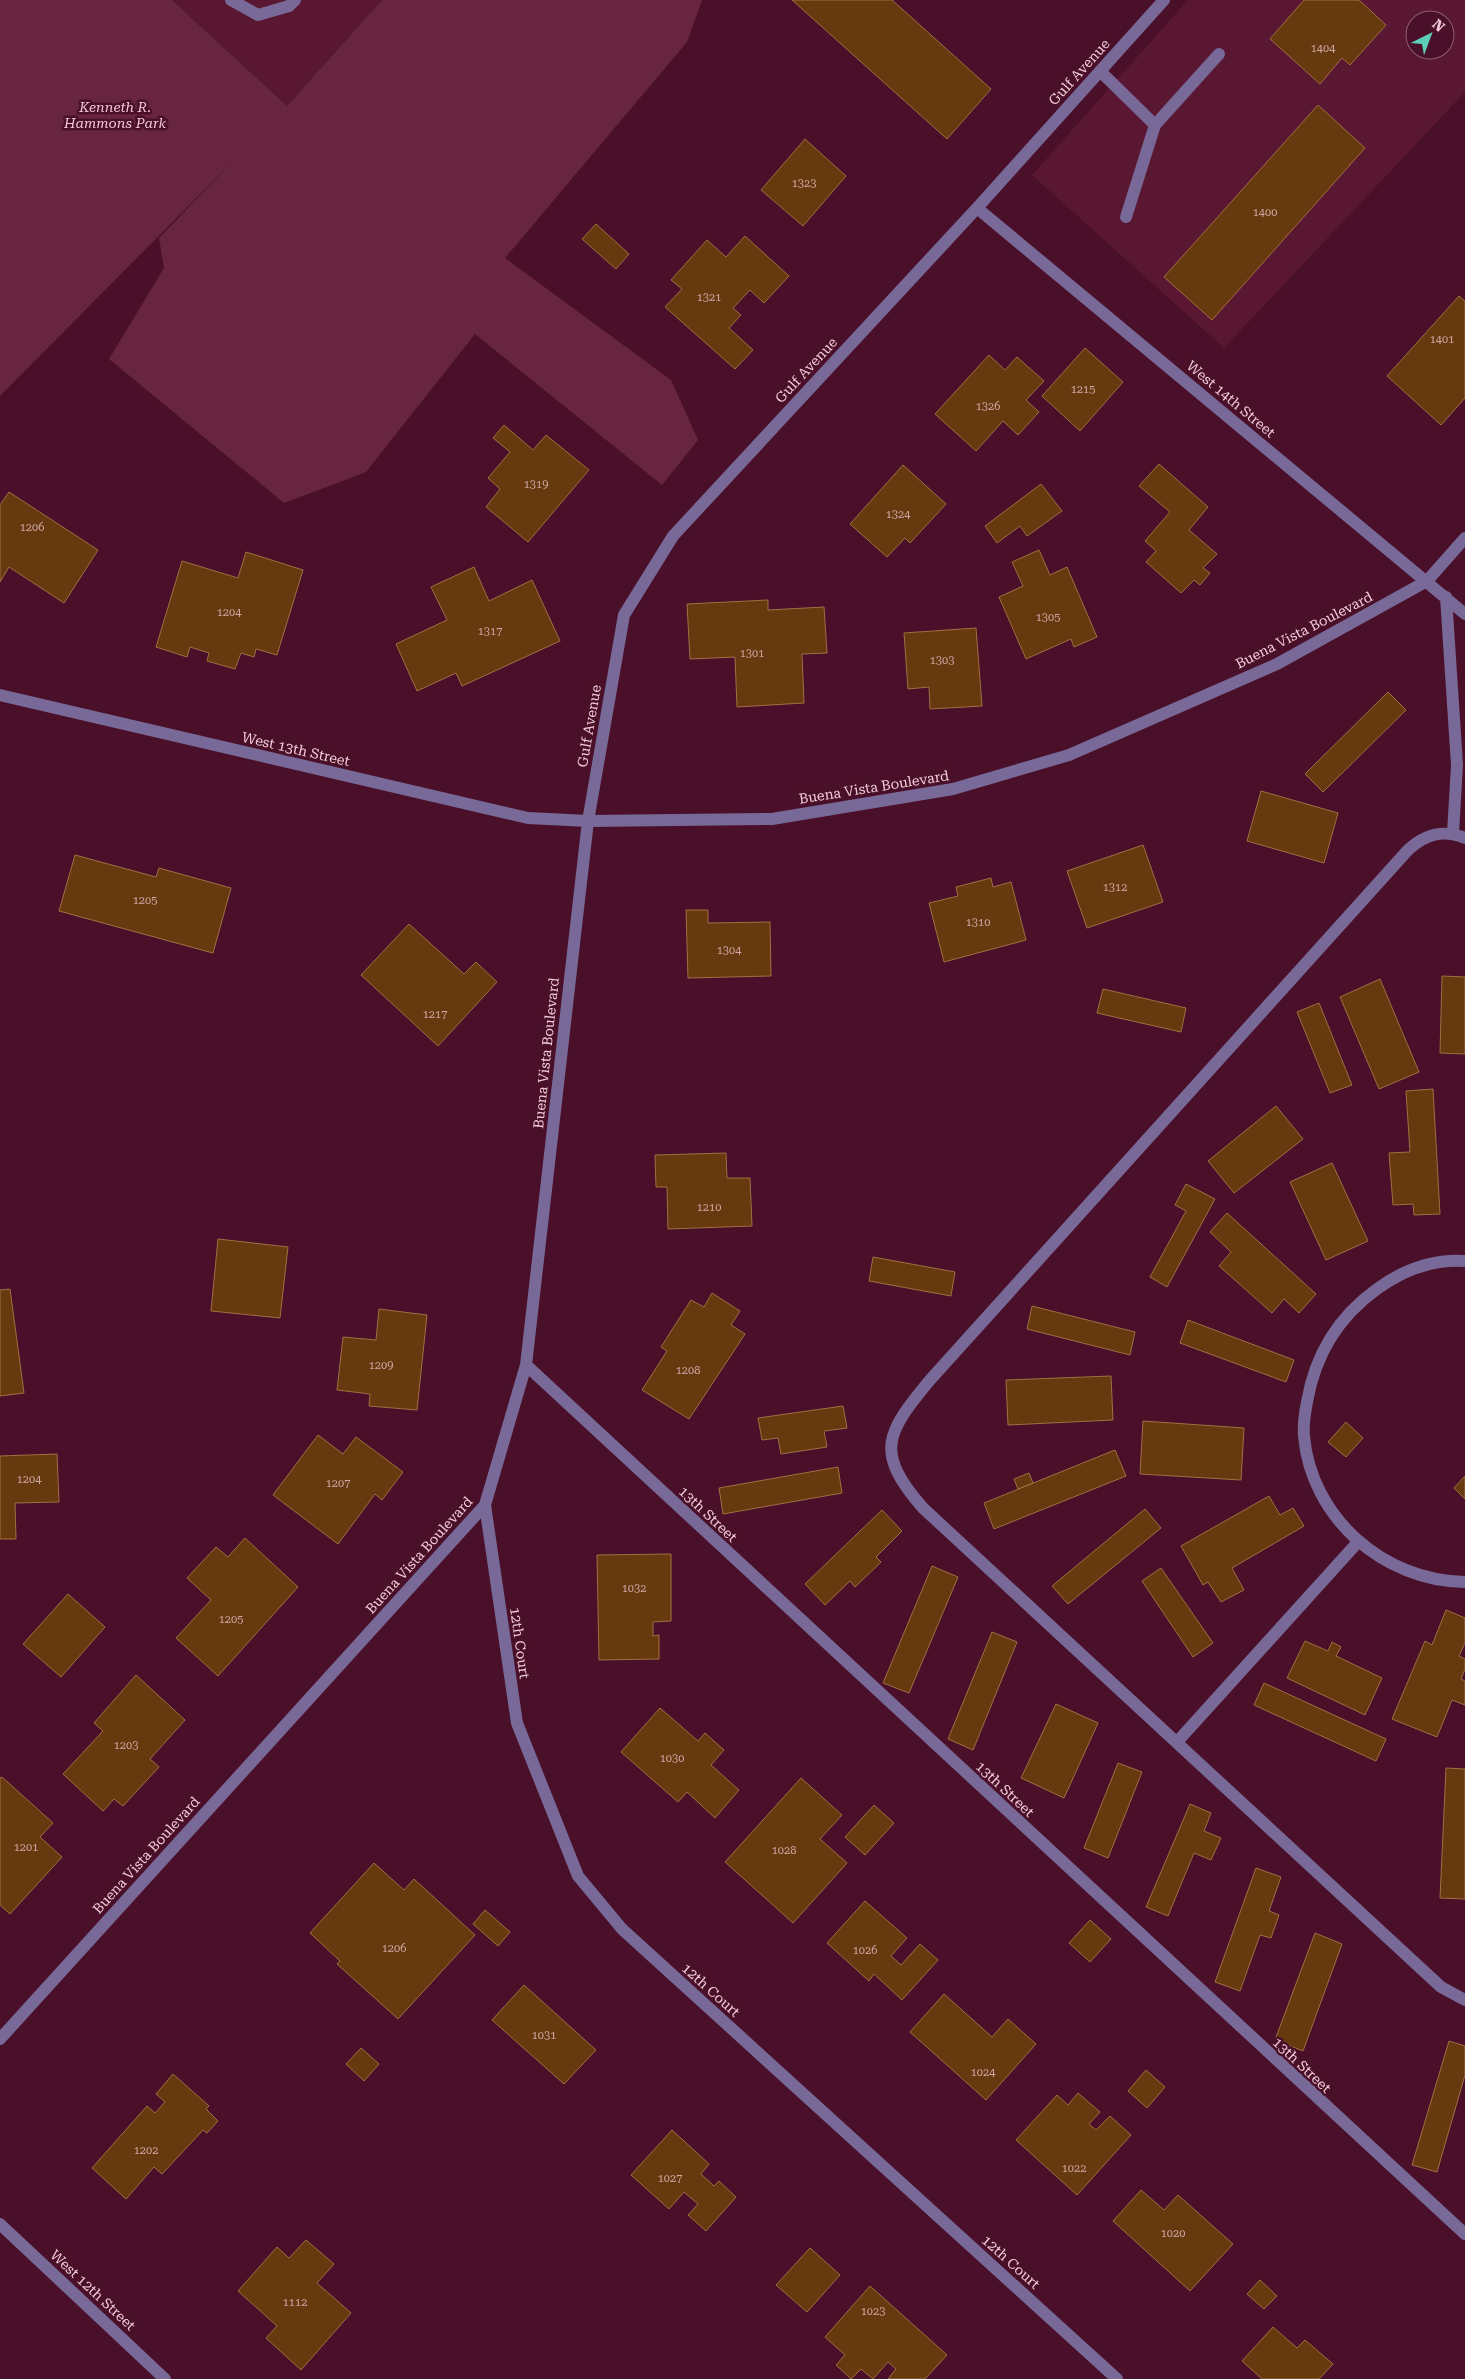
<svg xmlns="http://www.w3.org/2000/svg" width="1465" height="2379" viewBox="0 0 1465 2379" font-family="'Roboto Serif',serif">
<rect width="100%" height="100%" fill="#4a1029"/>
<path fill="#591732" fill-rule="evenodd" d="M172,0H382L287,106Z
M1188,0H1465V92L1224,348L1032,175ZM1415,20H1445V50H1415Z"/>
<path fill="#68253f" d="M0,0H172L287,106L382,0H702L687,42L505,258L671,380L698,440L662,485L475,334L366,472L284,503L109,359L164,268L159,238L236,158L0,396Z"/>
<path fill="#66390f" stroke="#a36e43" d="M792,0H892L991,89L947,139Z
M1304,0H1359L1386,25L1350,65L1342,58L1320,84L1270,39Z
M1318,105L1365,148L1212,320L1164,277Z
M805,139L846,176L803,226L761,190Z
M596,224L629,254L616,269L582,239Z
M745,236L789,276L764,303L750,290L733,308L741,315L729,328L753,350L735,369L665,307L682,289L671,280L707,240L726,257Z
M1459,296L1465,301V398L1441,425L1387,376Z
M1085,348L1123,382L1080,431L1042,396Z
M989,355L1005,370L1017,357L1044,381L1026,400L1039,412L1018,435L1003,421L976,451L935,414Z
M504,425L533,450L546,435L589,470L528,542L486,507L500,489L488,478L510,452L493,438Z
M1159,464L1208,507L1189,530L1217,554L1203,568L1210,573L1200,585L1194,580L1181,593L1146,562L1156,551L1145,541L1170,512L1139,486Z
M903,465L946,504L910,543L905,538L887,557L850,524Z
M1041,484L1062,511L1027,536L1020,526L997,543L985,526Z
M9,492L98,550L64,603L9,567L0,582V505Z
M1039,550L1050,575L1067,567L1097,637L1074,647L1071,639L1026,659L999,597L1023,586L1012,562Z
M246,552L303,570L277,655L256,649L254,657L241,653L235,669L207,661L209,653L190,647L187,657L156,647L182,561L238,578Z
M474,567L489,601L532,580L560,641L462,686L456,673L417,691L396,644L447,620L431,587Z
M768,600V610L824,607L827,653L802,654L804,703L737,707L735,657L690,659L687,604Z
M976,628L982,706L930,709L929,687L908,689L904,633Z
M1388,692L1406,710L1323,792L1305,774Z
M1261,791L1338,813L1324,863L1247,841Z
M1143,845L1163,902L1087,928L1067,871Z
M75,855L156,877L159,868L231,888L213,953L59,911Z
M991,878L993,887L1011,882L1026,940L944,962L929,903L958,896L956,887Z
M686,910H708V923L770,922L771,976L688,978Z
M409,924L464,974L476,962L497,982L438,1046L361,975Z
M1442,976L1465,977V1054L1440,1053Z
M1380,979L1419,1072L1379,1089L1340,997Z
M1103,989L1186,1008L1181,1032L1097,1013Z
M1319,1003L1352,1085L1330,1093L1297,1012Z
M1433,1089L1440,1214L1414,1215L1413,1204L1393,1205L1389,1153L1410,1152L1406,1091Z
M1276,1106L1303,1139L1234,1193L1208,1161Z
M726,1153L727,1178H750L752,1226L668,1229L667,1187H656L655,1155Z
M1332,1163L1368,1241L1326,1260L1290,1182Z
M1186,1184L1215,1199L1167,1287L1150,1277L1186,1211L1175,1205Z
M1227,1213L1316,1294L1299,1313L1284,1299L1272,1313L1219,1266L1231,1252L1210,1232Z
M218,1239L288,1247L280,1318L211,1311Z
M873,1257L955,1272L951,1296L869,1281Z
M10,1289L24,1393L0,1396V1290Z
M712,1293L740,1311L731,1325L745,1334L689,1419L642,1390L667,1351L661,1347L691,1300L704,1307Z
M1032,1306L1135,1332L1130,1355L1027,1329Z
M379,1309L427,1315L417,1410L369,1406L370,1394L337,1390L343,1337L376,1340Z
M1188,1320L1294,1360L1286,1382L1180,1343Z
M1111,1376L1113,1420L1008,1425L1006,1380Z
M843,1406L847,1428L824,1431L827,1447L781,1454L778,1438L762,1440L758,1418Z
M1143,1421L1244,1428L1241,1480L1140,1474Z
M1346,1422L1363,1438L1346,1457L1328,1442Z
M318,1435L343,1454L356,1437L403,1472L382,1500L375,1494L338,1544L273,1495Z
M1115,1450L1126,1476L994,1529L984,1503Z
M57,1454L59,1502L15,1503L16,1539H0V1456Z
M838,1467L842,1493L723,1514L719,1488Z
M1029,1473L1033,1483L1018,1489L1014,1479Z
M1465,1476V1499L1454,1488Z
M1269,1496L1280,1515L1293,1508L1304,1526L1232,1568L1244,1590L1221,1602L1208,1582L1203,1585L1181,1546Z
M1145,1509L1161,1528L1068,1604L1052,1586Z
M882,1510L902,1531L876,1557L881,1562L855,1587L850,1581L825,1605L805,1584Z
M245,1538L298,1587L218,1676L176,1638L211,1600L187,1578L216,1547L228,1557Z
M671,1554V1621L653,1622V1636L659,1635V1659L599,1660L597,1555Z
M932,1566L958,1577L909,1693L883,1683Z
M1161,1568L1213,1643L1193,1657L1142,1581Z
M68,1594L105,1627L61,1677L23,1644Z
M1446,1610L1465,1618V1643L1459,1656L1465,1659V1669L1461,1679L1465,1681V1705L1452,1700L1437,1737L1392,1719L1425,1641L1432,1645Z
M992,1632L1017,1642L973,1750L948,1739Z
M1305,1641L1328,1651L1332,1642L1341,1647L1336,1656L1382,1678L1365,1715L1287,1678Z
M136,1675L185,1720L150,1759L159,1767L123,1806L114,1799L103,1811L63,1774L103,1731L94,1723Z
M1264,1683L1386,1739L1376,1761L1254,1705Z
M1056,1704L1098,1723L1064,1798L1021,1778Z
M660,1708L698,1741L705,1733L724,1750L711,1765L739,1790L715,1818L687,1792L678,1802L621,1752Z
M1118,1763L1142,1772L1108,1858L1084,1848Z
M1446,1768L1465,1769V1899L1440,1898Z
M2,1777L53,1823L40,1837L62,1857L10,1914L0,1905V1778Z
M801,1778L842,1815L820,1839L847,1863L793,1923L725,1862Z
M1190,1804L1211,1813L1204,1831L1221,1838L1211,1860L1194,1853L1168,1916L1146,1907Z
M874,1805L894,1823L865,1855L845,1837Z
M374,1863L404,1890L414,1879L475,1935L398,2019L337,1964L340,1961L310,1933Z
M1256,1868L1281,1877L1269,1911L1279,1915L1271,1938L1260,1935L1240,1991L1215,1982Z
M865,1901L907,1938L891,1956L901,1965L920,1944L938,1960L902,2000L874,1974L869,1981L827,1943Z
M485,1910L510,1932L498,1946L473,1924Z
M1090,1920L1111,1939L1090,1962L1069,1943Z
M1315,1933L1342,1944L1303,2051L1275,2040Z
M524,1985L596,2050L564,2084L492,2020Z
M944,1994L992,2037L1008,2019L1036,2044L986,2100L910,2032Z
M1449,2041L1465,2046V2075L1437,2172L1412,2165Z
M361,2048L379,2064L364,2081L346,2064Z
M1146,2070L1165,2087L1147,2108L1128,2091Z
M173,2074L209,2106L206,2109L218,2121L207,2133L203,2130L162,2174L154,2167L126,2199L92,2168L147,2106L155,2113L165,2102L156,2094Z
M1078,2093L1100,2112L1089,2124L1096,2130L1110,2116L1131,2135L1077,2195L1016,2140L1057,2095L1068,2105Z
M672,2130L709,2164L701,2174L714,2186L719,2181L736,2197L706,2231L688,2215L698,2204L684,2192L669,2209L631,2175Z
M1141,2190L1164,2210L1178,2195L1233,2244L1190,2291L1113,2221Z
M306,2240L334,2264L317,2283L351,2313L301,2370L266,2338L277,2326L238,2291L277,2247L289,2258Z
M810,2248L840,2275L807,2312L776,2285Z
M1260,2280L1277,2296L1264,2309L1247,2294Z
M870,2286L947,2355L925,2379H888L896,2369L888,2362L873,2379L861,2369L851,2379L836,2365L845,2355L825,2337Z
M1273,2327L1297,2348L1305,2340L1333,2364L1319,2379H1262L1242,2361Z"/>
<g fill="none" stroke-linecap="round" stroke-linejoin="round">
<path stroke="#786998" stroke-width="12" d="M231,0L258,15L289,6L295,0
M1100,71L1155,125L1126,217
M1155,125L1219,54
M977,208L1465,614
M1446,597L1457,765L1453,833
M0,695L528,818L588,821L772,819L953,789L1069,755L1277,664L1427,581L1465,538
M1465,838C1443,829 1425,834 1408,850L930,1380C886,1433 874,1452 923,1508L1441,1987L1465,2000
M1465,1261C1432,1259 1403,1270 1377,1289C1338,1317 1315,1355 1307,1402C1305,1412 1303,1425 1304,1436C1311,1517 1383,1581 1465,1582
M526,1365L1465,2234
M485,1505L517,1723L578,1876L622,1929L1117,2379
M1177,1742L1358,1542
M0,2039L485,1505L526,1365L588,821L624,615L673,536L977,208L1164,0
M0,2224L165,2379"/>
</g>
<g text-anchor="middle" stroke-width="5" stroke-linejoin="round" paint-order="stroke">
<g font-size="11" fill="#d0a8a6">
<text x="1323" y="52">1404</text>
<text x="804" y="187">1323</text>
<text x="1265" y="216">1400</text>
<text x="709" y="301">1321</text>
<text x="1442" y="343">1401</text>
<text x="1083" y="393">1215</text>
<text x="988" y="410">1326</text>
<text x="536" y="488">1319</text>
<text x="898" y="518">1324</text>
<text x="32" y="531">1206</text>
<text x="229" y="616">1204</text>
<text x="1048" y="621">1305</text>
<text x="490" y="635">1317</text>
<text x="752" y="657">1301</text>
<text x="942" y="664">1303</text>
<text x="1115" y="891">1312</text>
<text x="145" y="904">1205</text>
<text x="978" y="926">1310</text>
<text x="729" y="954">1304</text>
<text x="435" y="1018">1217</text>
<text x="709" y="1211">1210</text>
<text x="381" y="1369">1209</text>
<text x="688" y="1374">1208</text>
<text x="29" y="1483">1204</text>
<text x="338" y="1487">1207</text>
<text x="634" y="1592">1032</text>
<text x="231" y="1623">1205</text>
<text x="126" y="1749">1203</text>
<text x="672" y="1762">1030</text>
<text x="26" y="1851">1201</text>
<text x="784" y="1854">1028</text>
<text x="394" y="1952">1206</text>
<text x="865" y="1954">1026</text>
<text x="544" y="2039">1031</text>
<text x="983" y="2076">1024</text>
<text x="146" y="2154">1202</text>
<text x="1074" y="2172">1022</text>
<text x="670" y="2182">1027</text>
<text x="1173" y="2237">1020</text>
<text x="295" y="2306">1112</text>
<text x="873" y="2315">1023</text>
</g>
<g font-size="14" fill="#f3cdd8" stroke="#4a1029">
<text transform="translate(1079 72) rotate(-48)" y="5">Gulf Avenue</text>
<text transform="translate(806 370) rotate(-47)" y="5">Gulf Avenue</text>
<text transform="translate(1231 399) rotate(40)" y="5">West 14th Street</text>
<text transform="translate(1304 630) rotate(-27)" y="5">Buena Vista Boulevard</text>
<text transform="translate(589 726) rotate(-80)" y="5">Gulf Avenue</text>
<text transform="translate(296 749) rotate(13)" y="5">West 13th Street</text>
<text transform="translate(874 787) rotate(-9)" y="5">Buena Vista Boulevard</text>
<text transform="translate(546 1053) rotate(-84)" y="5">Buena Vista Boulevard</text>
<text transform="translate(708 1514) rotate(43)" y="5">13th Street</text>
<text transform="translate(419 1555) rotate(-48)" y="5">Buena Vista Boulevard</text>
<text transform="translate(520 1643) rotate(82)" y="5">12th Court</text>
<text transform="translate(1005 1789) rotate(43)" y="5">13th Street</text>
<text transform="translate(146 1855) rotate(-48)" y="5">Buena Vista Boulevard</text>
<text transform="translate(711 1990) rotate(42)" y="5">12th Court</text>
<text transform="translate(1302 2065) rotate(43)" y="5">13th Street</text>
<text transform="translate(1011 2262) rotate(42)" y="5">12th Court</text>
<text transform="translate(93 2290) rotate(43)" y="5">West 12th Street</text>
</g>
<g font-size="14" font-style="italic" fill="#f3c6d3" stroke="#4a1029">
<text x="115" y="112">Kenneth R.<tspan x="115" dy="16">Hammons Park</tspan></text>
</g>
</g>
<g transform="translate(1430 35) rotate(42)"><circle r="24" fill="#4a1029" stroke="#8e5c6f"/>
<path d="M0-4L9 19L0 12L-9 19Z" fill="#5eceb8"/>
<text y="-8" font-size="14" font-weight="bold" text-anchor="middle" fill="#f3cdd8">N</text>
</g>
</svg>
